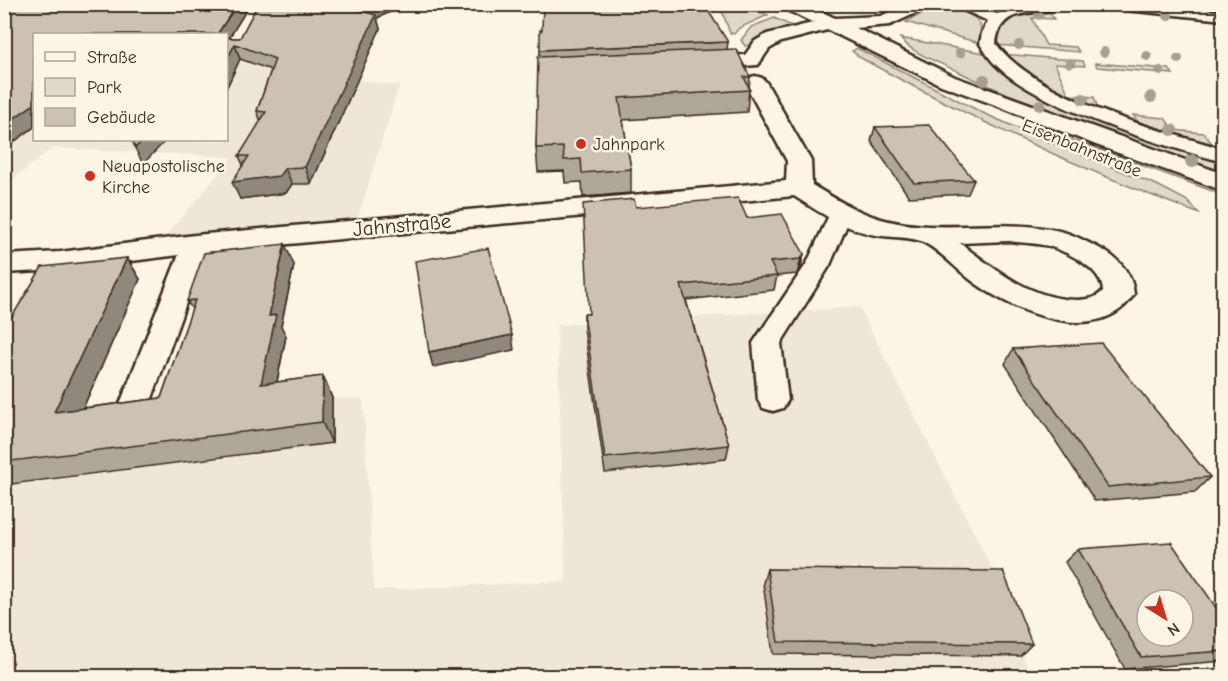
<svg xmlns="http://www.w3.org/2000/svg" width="1228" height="681" viewBox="0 0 1228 681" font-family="'Comic Neue',sans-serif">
<rect width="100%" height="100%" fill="#fcf5e5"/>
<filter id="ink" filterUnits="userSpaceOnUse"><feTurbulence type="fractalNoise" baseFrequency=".0167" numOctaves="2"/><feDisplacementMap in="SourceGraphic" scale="12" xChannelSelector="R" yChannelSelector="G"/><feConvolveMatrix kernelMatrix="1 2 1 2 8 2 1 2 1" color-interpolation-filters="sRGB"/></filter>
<g filter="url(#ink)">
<path fill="#eee6d6" d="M4,51L34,52V140H226L227,61L399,86L358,217L165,237L233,157L53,148L5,185Z
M859,307L993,570L1031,676H5L4,442L332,398L363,399L374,590L566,581L557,325Z"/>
<path fill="#e0d8c8" stroke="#8e8173" stroke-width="1.5" d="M720,5H741L768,15L739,28L734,34L730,33Z
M944,8C954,9 975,13 980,24C982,28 979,38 979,43L906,22L929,10Z
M1047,8L1054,19L1032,18L1046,45L1076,47L1079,52L997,45C996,16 1025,13 1047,8Z
M774,18L792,26C785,29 750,47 745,46L741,40L751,27Z
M900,38L984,53L998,69L1026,87L1223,162V177C1134,144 1045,113 959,72C941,63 912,54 900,38Z
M857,48L983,113L1056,145L1157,185L1186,200L1200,214C1083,170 969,118 859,57L852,51Z
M1002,54L1083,61L1085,66L1055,64L1069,95L1094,97L1098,109L1040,83Z
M1095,63L1169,69L1173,74L1097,67Z
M979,98L1223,191V195L1072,140Z
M1133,115L1165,118L1173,130L1204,133L1217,150L1138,123Z"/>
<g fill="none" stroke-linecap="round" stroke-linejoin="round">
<defs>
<path id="service" d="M950,4H971L997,14L1023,4H1063C1045,20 1000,0 996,44C1041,101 1155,129 1224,149V162C1166,147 1038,107 997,66C990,60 985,51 980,44L982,33L988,21Z
M1099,4H1154L1224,12V20L1106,8Z
M841,206L849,208L852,213L830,265L781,343L788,400L783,408L773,411L763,408L758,400L753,343L807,263L830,213L833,208Z
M195,237L203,239L207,244L150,404L145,412L135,415L125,412L120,404L183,244L187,239Z"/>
<path id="minor" d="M833,18L839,19L842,23L839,27L781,42L769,49L758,65L698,69L691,67L688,63L691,59L698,57L745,55L755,41L767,34Z
M755,76L762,78L766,82L811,161L812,185C834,198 856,212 881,219C941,236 1004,216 1063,232C1075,235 1086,242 1097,247C1117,257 1132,271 1134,294C1100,348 1015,312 975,283C959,272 942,252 925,243C913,236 890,238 876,235C846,230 819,212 794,196L195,253L60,270L4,273V255L60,252L195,235L786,181L787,161L744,82L748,78ZM1009,241C1022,243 1039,243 1052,247C1071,254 1102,269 1103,291C1095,299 1089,299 1078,300C1032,300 994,269 960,243Z"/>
<path id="tertiary" d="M781,4H805L835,18L881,16L906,4H929L927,8L890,25L856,28L955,77L1224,174V191L1096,145L998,106L941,85L783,8Z"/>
</defs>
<use href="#service" stroke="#3b2a1e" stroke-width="5"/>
<use href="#minor" stroke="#3b2a1e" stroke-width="5"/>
<use href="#tertiary" stroke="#3b2a1e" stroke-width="5"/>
<use href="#service" fill="#fcf5e5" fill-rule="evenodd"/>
<use href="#minor" fill="#fcf5e5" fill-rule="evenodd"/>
<use href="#tertiary" fill="#fcf5e5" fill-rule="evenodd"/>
</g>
<g fill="#a89e8f">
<circle cx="1039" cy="15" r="5"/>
<circle cx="1168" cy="16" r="5"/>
<circle cx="1019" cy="45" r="5"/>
<circle cx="1104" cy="52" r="5"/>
<circle cx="960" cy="53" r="5"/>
<circle cx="1147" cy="56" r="5"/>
<circle cx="1178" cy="59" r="5"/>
<circle cx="1070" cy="63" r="5"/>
<circle cx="1160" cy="71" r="5"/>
<circle cx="984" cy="80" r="6"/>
<circle cx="1151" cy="97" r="6"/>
<circle cx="1083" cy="99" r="6"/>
<circle cx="1040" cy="105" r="6"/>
<circle cx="1172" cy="130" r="6"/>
<circle cx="1192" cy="161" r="7"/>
</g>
<path fill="#afa79a" stroke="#3b2a1e" stroke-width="1.5" d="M4,4H250L229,38H240L258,4H408L377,18L380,29L311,184H292L286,193L240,199L243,165L239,156L261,122L257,111L271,70L240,59L226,89V34H34V127L4,149Z
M728,42L727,49L750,77L747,112L623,120L631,169V193L583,197L582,182L565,183L564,171L538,172L536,148L540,50Z
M875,127L974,180L968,194L909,197L871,141Z
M636,207L747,218L804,254L800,269L797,274L777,276L774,290L686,300L729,445L726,459L605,473L584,329V314H589Z
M127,258L140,279L83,408L161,398L192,309L187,301L294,265L281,326L286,336L277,382L323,376L332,398V443L4,485V330Z
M1013,349L1210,477L1195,492L1095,501L1005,364Z
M1078,549L1224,619V661L1125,669L1065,562Z
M767,569L1032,644L1020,656L773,654L763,583Z"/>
<path fill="#8f887d" stroke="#3b2a1e" stroke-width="1.5" d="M237,4H250L226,43V34H219L218,33Z
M372,4H408L377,18L380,29L311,184L305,167L358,10Z
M235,44L240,59L226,89V61Z
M34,104V127L4,149V125Z
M143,140H166L143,164L135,148Z
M285,168L292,184L286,193L240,199L232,182Z
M285,244L294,265L281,326L286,336L272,406L261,384L269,316Z
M804,254L800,269L797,274L801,259Z
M127,258L140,279L72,433L54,412Z
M512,335L514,350L433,367L429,352Z
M323,376L332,398V443L322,422Z"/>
<path fill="#ccc2b3" stroke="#3b2a1e" stroke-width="1.5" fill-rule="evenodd" d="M4,4H237L218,33L220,34H34V104L4,125Z
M258,4H372L358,10L376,15L305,167L285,168L279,176L232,182L249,156H239L266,112L257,111L275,59L235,44L226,61V38H240Z
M543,4H704L728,42L540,50V30H542Z
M736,49L750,77H744L750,90L619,98L631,169L582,173L581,159L564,160L563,147L536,148L538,57Z
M929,125L974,180L914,183L875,127Z
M132,140H143L135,148Z
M738,198L747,218L782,214L804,254L801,259L770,262L777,276L681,285L729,445L605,458L584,314H589L583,204L634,199L636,207Z
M285,244L269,316L276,315L261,384L323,376L322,422L4,462V330L42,267L127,258L54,412L161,398L195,300L187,301L204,253Z
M488,248L512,335L429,352L415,261Z
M1101,343L1210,477L1108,487L1013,349Z
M1171,542L1224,619V651L1141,657L1078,549ZM1147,600H1183V636H1147Z
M767,569L1003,571L1032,644L778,642Z"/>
</g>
<g fill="#c8321e" stroke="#fcf5e5" stroke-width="2">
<circle cx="581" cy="144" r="6"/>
<circle cx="90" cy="176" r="6"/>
</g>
<g text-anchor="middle" stroke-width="5" stroke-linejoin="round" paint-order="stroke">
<g font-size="18" fill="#3b2a1e" stroke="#fcf5e5" text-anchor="start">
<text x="593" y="150">Jahnpark</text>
<text x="102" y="172">Neuapostolische<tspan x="102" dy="21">Kirche</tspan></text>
</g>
<g font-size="18" fill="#3b2a1e" stroke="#fcf5e5">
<text transform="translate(1082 148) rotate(22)" y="6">Eisenbahnstraße</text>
</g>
<g font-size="21" fill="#3b2a1e" stroke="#fcf5e5">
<text transform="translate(402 225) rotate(-5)" y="7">Jahnstraße</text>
</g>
</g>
<rect width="1228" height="681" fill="none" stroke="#fcf5e5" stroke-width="24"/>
<rect x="12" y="12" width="1204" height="657" fill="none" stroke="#3b2a1e" stroke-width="2" filter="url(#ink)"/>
<rect x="33" y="33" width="195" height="108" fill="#fcf5e5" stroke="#afa495" stroke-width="1.5"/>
<rect x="45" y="52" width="30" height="9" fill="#fcf5e5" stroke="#afa495" stroke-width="1.5"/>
<text x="87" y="63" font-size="18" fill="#3b2a1e">Straße</text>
<rect x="45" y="78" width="30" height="18" fill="#e0d8c8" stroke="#afa495" stroke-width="1.5"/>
<text x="87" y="93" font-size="18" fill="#3b2a1e">Park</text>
<rect x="45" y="108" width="30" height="18" fill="#ccc2b3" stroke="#afa495" stroke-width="1.5"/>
<text x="87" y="123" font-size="18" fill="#3b2a1e">Gebäude</text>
<g transform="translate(1165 618) rotate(143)"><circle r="28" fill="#fcf5e5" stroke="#afa495" stroke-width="1.5"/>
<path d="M0-4.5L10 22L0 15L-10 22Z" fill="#c8321e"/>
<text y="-9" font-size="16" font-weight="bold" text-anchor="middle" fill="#3b2a1e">N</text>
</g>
</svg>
